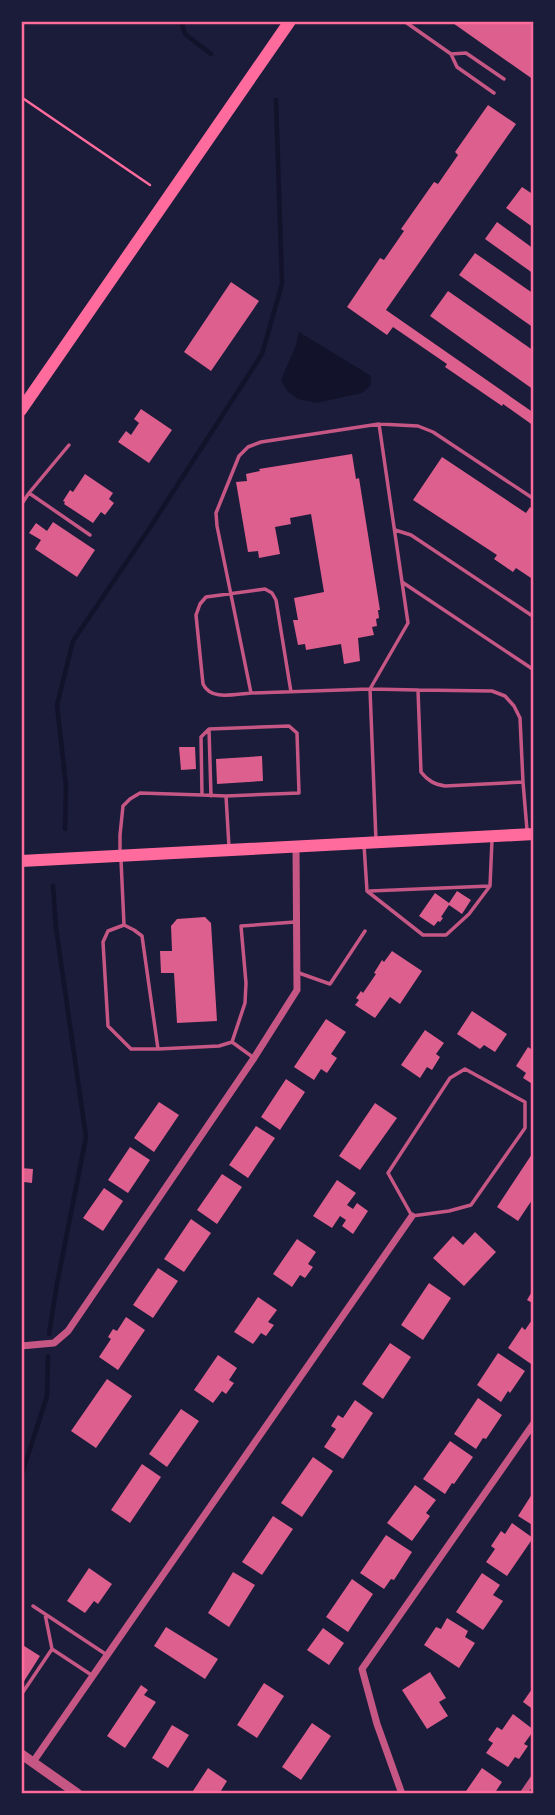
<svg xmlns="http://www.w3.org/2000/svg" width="555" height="1815" viewBox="0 0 555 1815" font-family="Lora,serif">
<rect width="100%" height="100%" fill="#1b1b3a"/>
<path fill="#12122b" d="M299,332L371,376V385L362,393L317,403L298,399L288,392L281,380L296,345Z"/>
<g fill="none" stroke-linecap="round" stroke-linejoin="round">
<path stroke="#12122b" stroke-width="4.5" d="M181,21L185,34L211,54
M65,829L66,786L57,705L73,641L149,529L262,354L282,284L276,100
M49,1334L57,1284L86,1137L56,928L53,886
M21,1477L47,1396L48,1356"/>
</g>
<path fill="#dd5f8e" d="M450,21H534V80Z
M488,105L516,124L386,310L534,413V426L503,404L502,406L445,367L447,364L393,327L387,335L347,307L380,258L384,260L404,231L401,229L434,182L438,184L458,155L455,152Z
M522,187L534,195V228L506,208Z
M497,222L534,249V274L485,239Z
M475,253L534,294V328L459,275Z
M231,282L259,301L211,371L184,352Z
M448,291L534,351V390L430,316Z
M141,409L172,430L149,463L118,442L126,431L131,435L139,423L134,419Z
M352,454L356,479L359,478L380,610H378L379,618L376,619L377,626L372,627L374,635L358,638L360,661L344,664L341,644L306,650L305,644L298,645L293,620H298L294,598L324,592L311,514L290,518L291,524L275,527L280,554L259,558L258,551L248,552L236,482L247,481L246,474L260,471L259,469Z
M442,457L526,513L530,507L534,510V580L516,568L513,572L494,559L497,555L413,500Z
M85,474L113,493L109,499L114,503L105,515L101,512L93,523L64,504L65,502L63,501L70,490L73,492Z
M53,522L95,550L77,577L35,549L41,540L29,533L36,523L47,531Z
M179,747H195L196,769L181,770Z
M262,756L263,781L217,784L216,759Z
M457,891L471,900L462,914L449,905L441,917L443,918L440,922L438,921L434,926L419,916L435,893L449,903Z
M205,917L211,923L217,1021L177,1023L174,973H161L160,951H172L171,926L177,919Z
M392,951L422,971L400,1004L390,997L375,1018L355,1005L359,1000L356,998L361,991L363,993L376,974L374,973L382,960L384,962Z
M472,1011L507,1034L495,1052L484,1045L480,1049L457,1034Z
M326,1019L346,1032L331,1054L337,1058L327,1073L321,1069L314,1080L294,1067Z
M425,1030L444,1043L436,1054L440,1057L432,1070L427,1067L420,1078L401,1065Z
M528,1047L534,1051V1085L523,1078L526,1073L516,1066Z
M286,1079L305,1092L280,1130L261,1117Z
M159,1102L179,1115L154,1152L134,1138Z
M375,1103L397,1118L360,1170L339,1156Z
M256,1126L275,1138L248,1178L229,1165Z
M130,1147L150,1160L128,1193L108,1180Z
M532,1154L534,1155V1197L518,1221L497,1207Z
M21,1168L33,1169L32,1183L24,1182L23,1196H21Z
M222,1174L242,1187L217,1224L197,1210Z
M337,1180L356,1193L347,1205L353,1209L357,1203L368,1211L353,1234L342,1226L346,1220L340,1216L332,1228L313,1216Z
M104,1188L123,1201L103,1231L83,1218Z
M191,1219L211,1233L184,1272L164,1259Z
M475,1232L496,1252L464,1286L433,1258L453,1236L463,1245Z
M297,1239L316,1252L308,1264L313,1267L305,1278L300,1275L292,1287L273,1274Z
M158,1268L178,1281L153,1318L133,1305Z
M429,1283L451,1298L423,1340L401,1325Z
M534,1288V1304L527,1300Z
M258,1297L277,1310L268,1322L274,1325L266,1336L261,1333L253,1344L234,1332Z
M126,1317L145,1330L118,1370L99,1357L111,1339L108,1337L113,1329L117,1331Z
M534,1317V1366L508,1348L522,1327L525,1330Z
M390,1343L411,1357L383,1399L362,1384Z
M498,1353L525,1371L510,1393L508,1391L501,1402L477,1385Z
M218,1355L237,1368L229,1380L234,1383L226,1394L222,1391L213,1403L194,1390Z
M107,1379L132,1396L96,1448L71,1431Z
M478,1398L502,1415L486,1439L483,1438L476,1449L454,1434Z
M355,1400L373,1413L343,1459L324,1447L336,1429L331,1426L338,1415L343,1418Z
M181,1409L199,1421L167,1467L149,1454Z
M450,1441L473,1457L454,1484L452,1483L445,1494L423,1479Z
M313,1457L333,1471L302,1517L281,1503Z
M142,1464L161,1477L130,1523L111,1510Z
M415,1485L436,1500L426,1513L430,1516L412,1541L387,1523Z
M534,1491V1526L518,1516Z
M273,1516L293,1529L262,1575L242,1562Z
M512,1523L533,1538L507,1576L486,1562L495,1549L491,1546L501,1531L505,1534Z
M386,1535L412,1552L394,1580L391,1579L384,1589L360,1573Z
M89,1568L112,1584L98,1604L94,1601L85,1613L67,1601Z
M233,1572L255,1585L229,1627L208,1613Z
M482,1573L500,1585L493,1595L503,1601L483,1630L456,1612Z
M352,1579L373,1594L348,1632L326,1617Z
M447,1618L468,1631L465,1637L475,1643L459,1668L424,1645L436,1627L441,1629Z
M166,1627L218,1659L205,1679L154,1646Z
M323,1628L344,1643L329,1665L307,1650Z
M21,1644L40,1656L21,1686V1666L23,1662L21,1661Z
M430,1672L446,1698L439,1702L448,1716L427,1729L402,1690Z
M264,1683L284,1696L257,1738L237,1725Z
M141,1685L148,1690L144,1695L156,1702L125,1748L107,1736Z
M534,1686V1710L523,1702Z
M513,1714L534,1730L524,1744L528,1746L519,1759L515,1757L508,1767L486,1753L493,1743L488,1740L497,1727L502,1730Z
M312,1723L331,1736L301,1780L282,1767Z
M172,1725L189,1735L168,1768L152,1758Z
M208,1768L227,1781L219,1794H191Z
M482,1768L502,1782L494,1794H464Z"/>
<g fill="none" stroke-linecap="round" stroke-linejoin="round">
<path stroke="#ff6b9d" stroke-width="2.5" d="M21,97L150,185"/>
<path stroke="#c65784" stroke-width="3.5" d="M404,21L451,54L457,67L494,93
M451,54L466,53L504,79
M379,424L261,442L248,447L239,456L216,513L217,526L251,693L370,689L418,690L421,772C428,781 434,784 445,786L523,782L527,830
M29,493L90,535
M21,505L29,493L69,445
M395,530L411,535L534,617
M402,582L534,670
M418,690L492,691L505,696L514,706L520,718L523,782
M251,693C234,694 211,701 203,684L196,615L200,604L206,597L265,589L272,593L276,600L291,692
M289,726L297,733L299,793L226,796L202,795L201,737L209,729Z
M209,729L211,796
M226,796L229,847
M376,841L370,689L408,623L379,424L418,426L433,432L534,499
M364,845L367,891L423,935H446L469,914L490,886L492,840
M120,852V835L123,806L130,799L140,793L202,795
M121,860L124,925L134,930L142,936L158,1049L219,1046L232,1042L254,1058
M370,891L490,886
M534,901L533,902L534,919
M124,925L108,931L103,942L108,1026L131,1049H158
M299,973L330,984L365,931
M232,1042L245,1003L246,983L241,926L295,922
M465,1069L525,1102V1128L471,1205L449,1211L412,1216L388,1173L450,1078Z
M33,1606L107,1655
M45,1614L52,1649
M23,1692L52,1649L93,1676"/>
<path stroke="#c65784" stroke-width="7" d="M21,1346L54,1343L68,1331L254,1058L297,990L296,847
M33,1762L412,1216
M402,1794L377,1724L362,1669L534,1423
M523,1794L534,1778"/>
<path stroke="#c65784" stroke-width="10" d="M21,1754L78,1794"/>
<path stroke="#ff6b9d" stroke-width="12" d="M21,410L290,21
M21,861L534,834"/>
</g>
<rect width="555" height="1815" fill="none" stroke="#1b1b3a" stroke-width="46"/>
<rect x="23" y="23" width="509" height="1769" fill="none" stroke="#ff6b9d" stroke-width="2.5"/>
</svg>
